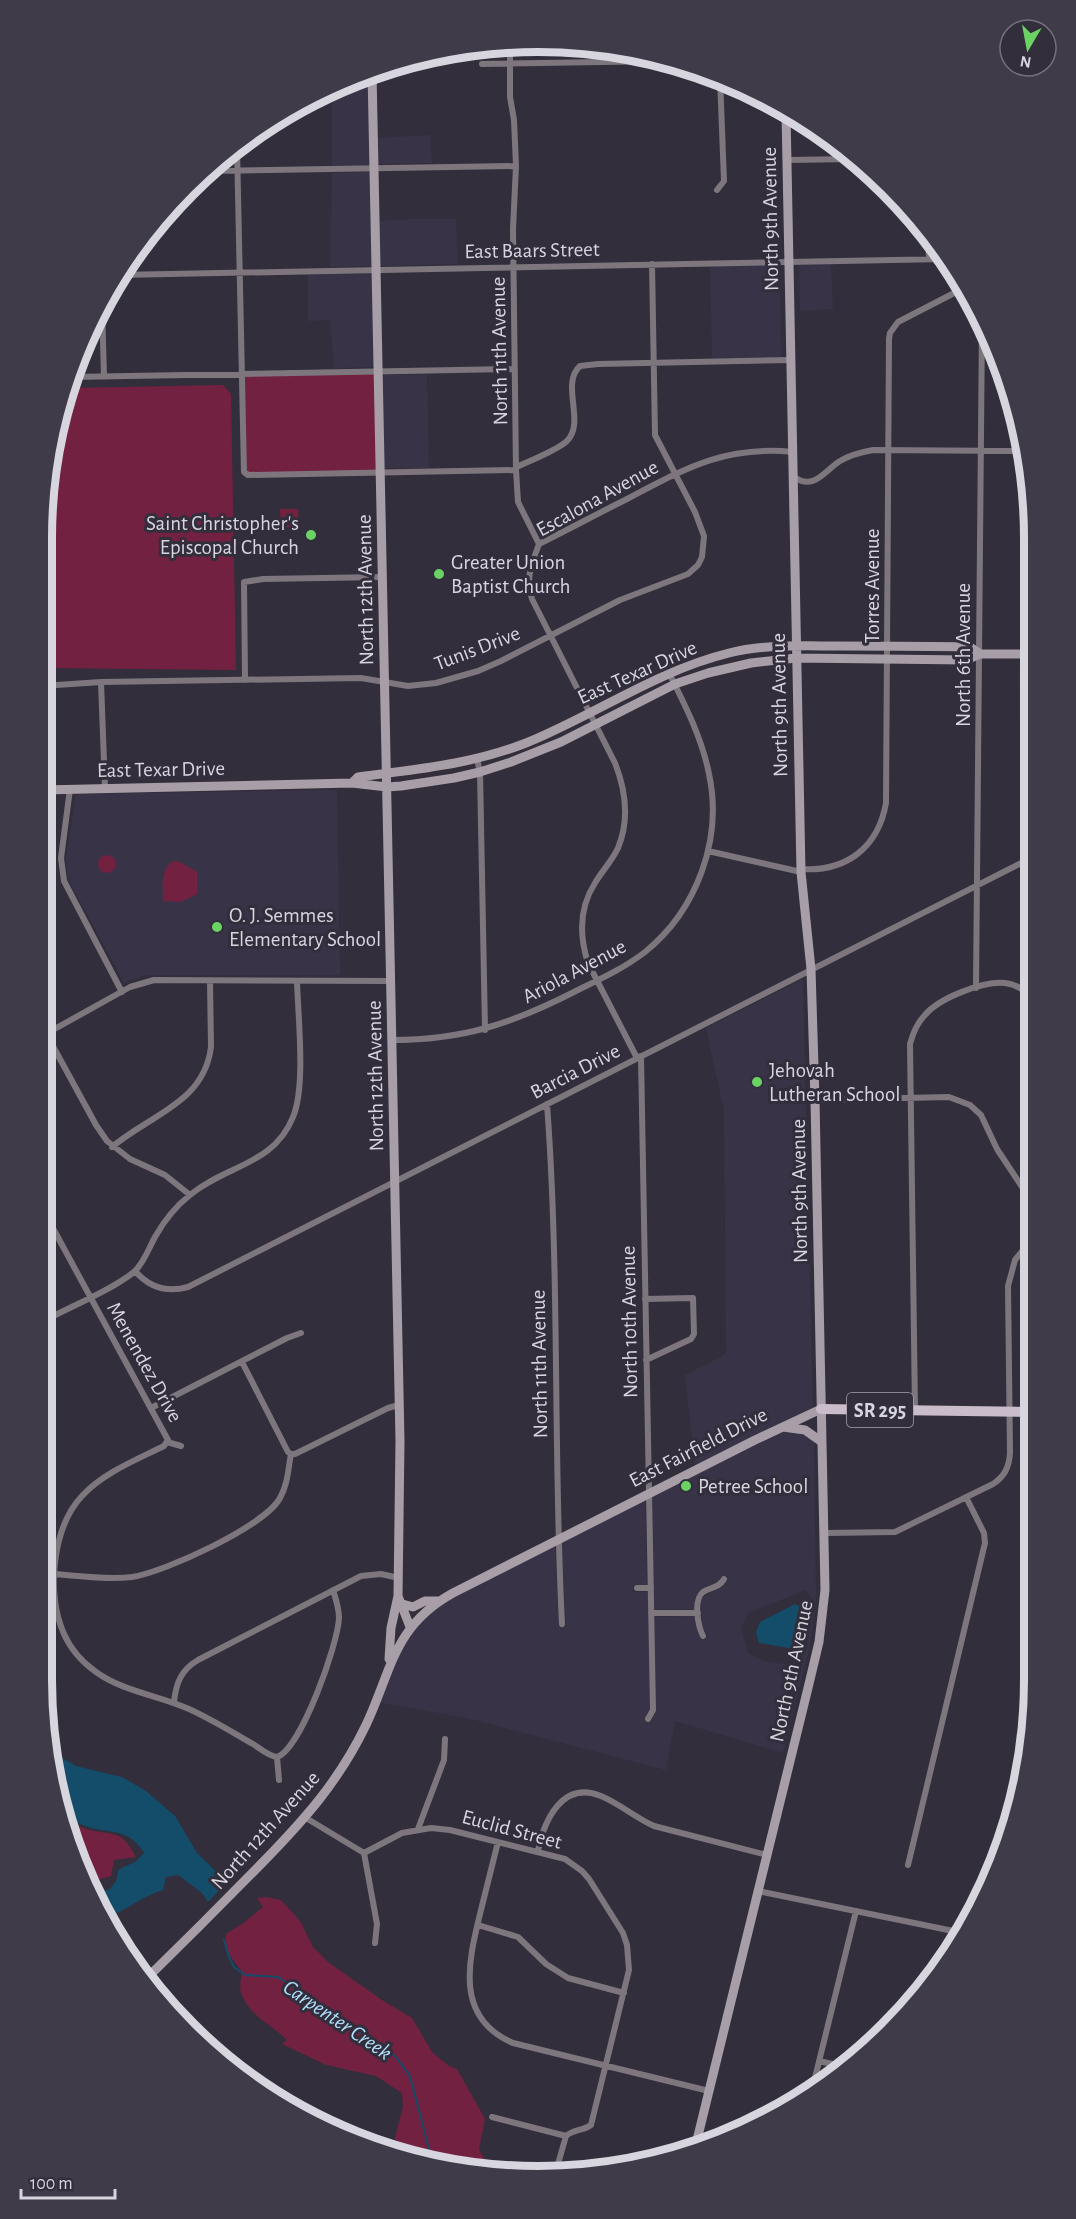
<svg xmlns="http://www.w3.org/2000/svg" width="1076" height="2219" viewBox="0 0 1076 2219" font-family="'Alegreya Sans',sans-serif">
<rect width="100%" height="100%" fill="#322e3c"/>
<path fill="#393348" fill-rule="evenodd" d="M369,73L371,165H332V88L349,80Z
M430,135L432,163L377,164V138Z
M371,172L373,266L330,267L332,173Z
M412,219H456L458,264L380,266L379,221Z
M831,264L833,309L800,311L799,265Z
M780,265L781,357L712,358L710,266Z
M373,273L375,367L334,368L330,320L308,321V275Z
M427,374L429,468H384L382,375Z
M1020,455H1025L1030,473V642H1022Z
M1019,666H1030L1031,854L1021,859Z
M337,790L340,975H144L124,983L68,879L66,858L76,794Z
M803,979L813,1409L778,1424L695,1466L685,1375L726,1354L724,1111L706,1028Z
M781,1431L800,1432L814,1440L816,1604L809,1650L783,1753L675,1721L666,1770L467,1718L381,1703L391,1672L412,1630L442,1603L555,1546L559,1627H566L561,1543L645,1500L647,1585H634L633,1592H648L650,1709L644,1721L650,1724L656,1710L654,1617L695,1616L698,1634L703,1641L708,1636L702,1625L701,1600L705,1596L722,1587L728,1577L722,1575L719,1581L698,1592L695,1598V1609H654L651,1497ZM806,1590L816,1604L811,1618L806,1652L791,1665L764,1661L748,1653L741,1629L748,1613Z"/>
<path fill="#722141" d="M378,371L380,472L246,473L242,374Z
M223,385L231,394L236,670L42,668V538L52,441L68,388Z
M280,509H298L299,527L281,528Z
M98 864a9 9 0 1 1 18 0a9 9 0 1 1-18 0Z
M173,861L180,862L197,872V894L181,902L163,901C163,887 160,869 173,861Z
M65,1819C72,1822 79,1827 86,1829C114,1837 120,1827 136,1857L114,1860L111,1876L91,1882L68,1841Z
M266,1897L281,1900L300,1921L313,1947L328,1962L382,2000L412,2018L432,2052L449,2066L457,2069L485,2119L479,2150L491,2169L441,2167L392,2149L403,2107L402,2093L376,2076L326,2065L282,2044L287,2040C270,2023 250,2017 241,1993C239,1986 242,1977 241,1970C231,1958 224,1950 226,1934L242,1924L263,1907L257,1898Z"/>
<path fill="#134d6a" d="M795,1604L799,1606V1635L793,1647L789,1648L759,1643L756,1632L760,1622Z
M54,1753L76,1766L122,1777L146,1791L175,1816L197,1853L227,1882L208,1902L202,1893L178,1875L166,1877L163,1890C143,1896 128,1909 109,1917L95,1890H109L116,1881L119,1869L135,1862L144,1853C129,1827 108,1834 85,1826C78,1823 71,1818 64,1815Z"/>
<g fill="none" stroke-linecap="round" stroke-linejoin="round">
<path stroke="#134d6a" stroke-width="2" d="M224,1940L229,1957L234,1967L245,1975L278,1977L395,2056L410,2076L433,2165"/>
<path stroke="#7d777d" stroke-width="6" d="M510,45V97L514,120L516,166L513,229L516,470L518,502L539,544
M482,64L665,61
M395,66L427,65
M237,147L244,472L248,475L516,470
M787,160L854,159
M207,171L516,166
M717,190L724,181L720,78
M928,233L929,259
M119,275L945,259
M102,306L104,377
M71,377L515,369
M517,467C531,460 556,451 567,441C586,422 560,384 580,366L598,364L791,360
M794,477C814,491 824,471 840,461C850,455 862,452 873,450L1024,451
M245,680L244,582L263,579L382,577
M101,682L105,788
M42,686L101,682L361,678L408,686L436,683L478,671L501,661L620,600L688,574L698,565L702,557L704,536L695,512L655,435L652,264
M477,759L480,772L485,1030
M70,789L61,858L64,881L122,992
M708,851L801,872
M801,869C846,872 878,848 886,803L889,339L890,333L898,322L962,289
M976,988L982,323
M42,1026L96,1125L107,1141L130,1159L165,1175L190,1195
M42,1036L130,987L154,980L391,981
M392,1040C463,1040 511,1024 574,992C598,980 623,969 645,952C697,910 723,839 709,774C702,738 685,705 669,673
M641,1056L653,1710L648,1719
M637,1058L588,963C579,935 579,908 595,883C602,871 612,861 618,848C630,819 626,791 615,763L532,599C525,578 532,564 539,544C569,529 599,513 629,498C686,468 726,445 793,452
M815,1100L949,1097L970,1105L981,1115L997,1149L1032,1202
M547,1104C560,1277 553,1451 562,1624
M112,1147C151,1114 204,1103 211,1047L210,981
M42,1208L168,1440L164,1446C136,1460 103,1473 82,1496C52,1528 46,1595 64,1634C71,1650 82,1662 96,1672C124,1692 158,1695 189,1709C211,1719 232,1732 253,1744C261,1749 268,1756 277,1757
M135,1271C149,1287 167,1293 188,1287L1031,858
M645,1299L693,1298L694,1334L691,1339L646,1360
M42,1322C71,1306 108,1292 134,1272C144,1263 149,1248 155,1237C164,1221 176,1206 190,1195C226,1165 274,1165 293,1117C306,1086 298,1017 297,981
M242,1362L288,1452L291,1454
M151,1408L287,1338L301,1333
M915,1410L910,1044C913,1033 917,1023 925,1015C939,998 983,981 1005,983C1016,984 1025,990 1032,1000
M167,1442L181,1446
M291,1454H295L388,1408L399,1405
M825,1533L895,1532L993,1484C1005,1476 1009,1467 1010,1453L1008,1286L1015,1260L1032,1239
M54,1574C80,1576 107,1580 132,1577C165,1572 265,1526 280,1498C288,1484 288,1469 291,1454
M637,1588H651
M651,1613H698
M703,1636C698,1626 693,1600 703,1592C711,1587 719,1588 724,1579
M174,1702C176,1683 181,1670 198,1660L361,1576L381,1574L399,1578
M277,1757C301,1749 338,1644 339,1618C339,1608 336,1599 333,1590
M277,1757L279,1780
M306,1818L364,1853L402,1833L431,1828L450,1830L565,1859L582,1871L589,1879L623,1933L627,1945L629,1970L591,2125C583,2131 574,2129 566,2136L556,2171
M418,1829L444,1760L445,1739
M498,1842C492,1866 486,1890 480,1914C468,1963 455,2018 513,2043L709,2091
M538,1851C544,1821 562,1780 601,1796C620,1804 636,1818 654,1826L767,1855
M364,1853L377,1924L375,1943
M908,1865L985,1543L984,1533L966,1497
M758,1891L963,1933
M478,1925L518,1937L546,1964L568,1978L624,1993
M819,2061L841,2066
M813,2086L856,1911
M492,2117L566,2136"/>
<path stroke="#a89ea7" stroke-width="9" d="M372,72L400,1441L398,1596L410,1627
M352,783L358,777C416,769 470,765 526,743C595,715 656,671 729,653C765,644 802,646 838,646C882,646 926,646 970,647L980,654
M42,790L352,783L387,787L401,786L454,778L480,772L511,762L561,742L675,684L708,673L751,663L796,658L967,660L980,654H1030
M783,1427L805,1430L822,1442
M399,1603L413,1607L425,1601H439
M389,1659L391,1628L398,1596
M144,1981C184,1942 223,1903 263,1862C305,1819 339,1781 366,1725C392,1670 393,1626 453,1593L755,1440L821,1409
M696,2144L808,1688L819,1642L825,1590L815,1100L811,969L801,872L786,113"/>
<path stroke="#cabcc9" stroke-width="10" d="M821,1409L1033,1412"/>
</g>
<g fill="#6ad364" stroke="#322e3c" stroke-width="2">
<circle cx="311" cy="535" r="6"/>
<circle cx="439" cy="574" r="6"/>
<circle cx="217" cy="927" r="6"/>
<circle cx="757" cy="1082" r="6"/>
<circle cx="686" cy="1486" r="6"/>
</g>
<g text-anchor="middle" stroke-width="6" stroke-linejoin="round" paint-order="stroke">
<rect fill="#322e3c" stroke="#a6a3ad" stroke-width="1.5" x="847" y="1393" width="66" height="34" rx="4.5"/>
<g font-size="20" font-weight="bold" fill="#d7d5de">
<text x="880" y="1417">SR 295</text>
</g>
<g font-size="21" fill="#d7d5de" stroke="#322e3c">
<text transform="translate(770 219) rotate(-91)" y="7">North 9th Avenue</text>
<text transform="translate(532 250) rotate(-1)" y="7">East Baars Street</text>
<text transform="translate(499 351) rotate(-91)" y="7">North 11th Avenue</text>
<text transform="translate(597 498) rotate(-29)" y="7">Escalona Avenue</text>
<text transform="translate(872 586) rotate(-90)" y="7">Torres Avenue</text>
<text transform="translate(365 590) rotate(-91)" y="7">North 12th Avenue</text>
<text transform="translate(477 648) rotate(-21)" y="7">Tunis Drive</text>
<text transform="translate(963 655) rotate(-90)" y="7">North 6th Avenue</text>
<text transform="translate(637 672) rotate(-24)" y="7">East Texar Drive</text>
<text transform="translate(779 705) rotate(-91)" y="7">North 9th Avenue</text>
<text transform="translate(161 769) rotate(-1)" y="7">East Texar Drive</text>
<text transform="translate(574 971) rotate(-28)" y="7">Ariola Avenue</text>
<text transform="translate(575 1071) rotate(-27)" y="7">Barcia Drive</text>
<text transform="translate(375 1076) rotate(-91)" y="7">North 12th Avenue</text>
<text transform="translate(799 1191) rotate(-91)" y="7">North 9th Avenue</text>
<text transform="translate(629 1322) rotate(-91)" y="7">North 10th Avenue</text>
<text transform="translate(145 1362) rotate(61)" y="7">Menendez Drive</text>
<text transform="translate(539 1364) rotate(-91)" y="7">North 11th Avenue</text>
<text transform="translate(698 1447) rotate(-27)" y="7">East Fairfield Drive</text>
<text transform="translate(791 1671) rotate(-78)" y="7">North 9th Avenue</text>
<text transform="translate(512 1829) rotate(15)" y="7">Euclid Street</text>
<text transform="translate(265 1830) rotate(-48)" y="7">North 12th Avenue</text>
</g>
<g font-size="21" fill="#d7d5de" stroke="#322e3c" text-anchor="start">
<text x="299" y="530" text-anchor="end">Saint Christopher's<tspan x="299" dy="24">Episcopal Church</tspan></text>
<text x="451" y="569">Greater Union<tspan x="451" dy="24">Baptist Church</tspan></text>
<text x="229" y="922">O. J. Semmes<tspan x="229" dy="24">Elementary School</tspan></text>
<text x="769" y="1077">Jehovah<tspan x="769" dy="24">Lutheran School</tspan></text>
<text x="698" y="1493">Petree School</text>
</g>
<g font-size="22" font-style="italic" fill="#b0defb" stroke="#322e3c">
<text transform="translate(338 2019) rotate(34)" y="8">Carpenter Creek</text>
</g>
</g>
<path d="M0 0H1076V2219H0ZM538 52H538A486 486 0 0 1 1024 538V1680A486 486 0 0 1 538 2166H538A486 486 0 0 1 52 1680V538A486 486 0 0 1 538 52Z" fill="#3f3b49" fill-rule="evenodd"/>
<path fill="none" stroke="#d7d5de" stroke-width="8" d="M538 52H538A486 486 0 0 1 1024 538V1680A486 486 0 0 1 538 2166H538A486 486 0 0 1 52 1680V538A486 486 0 0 1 538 52Z"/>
<g transform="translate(1028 48) rotate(190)"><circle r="28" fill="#322e3c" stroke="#74717d" stroke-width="1.5"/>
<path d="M0-4.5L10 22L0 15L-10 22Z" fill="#6ad364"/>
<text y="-9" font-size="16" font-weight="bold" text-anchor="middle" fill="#d7d5de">N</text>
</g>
<path d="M21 2189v9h94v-9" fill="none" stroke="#d7d5de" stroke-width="3"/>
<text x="30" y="2189" font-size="18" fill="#d7d5de" stroke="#322e3c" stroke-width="4.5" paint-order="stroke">100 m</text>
</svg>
